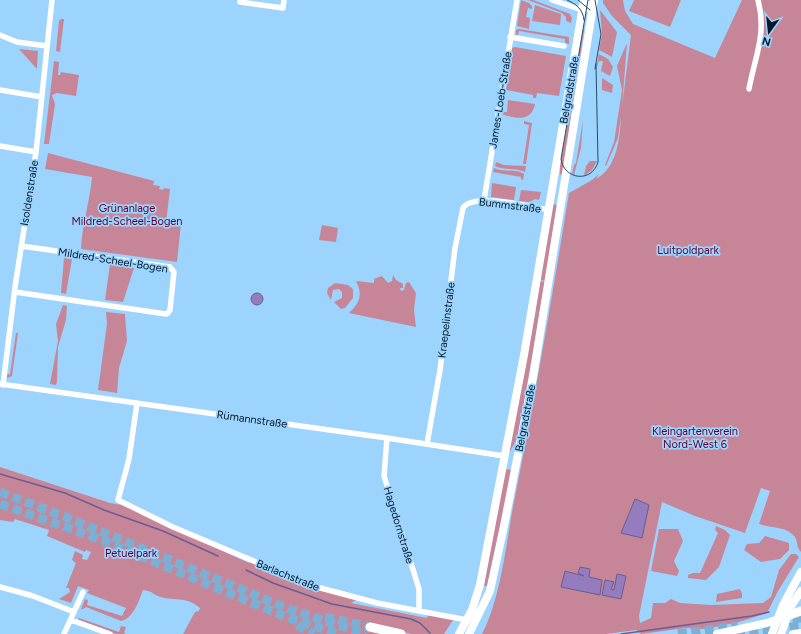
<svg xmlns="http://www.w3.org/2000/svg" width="801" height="634" viewBox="0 0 801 634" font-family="Figtree,sans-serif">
<rect width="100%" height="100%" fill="#9cd4fe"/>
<path fill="#c78598" d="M521,0L529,3L532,6V9L528,8L526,17L530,18L529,29L517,26Z
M528,0H533L570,14L572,18L571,23L566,21V17L562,13Z
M603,0H623L625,11L633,24L715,58L742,0H801V552C796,547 798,542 795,537C785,525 772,529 759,524L770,491L761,488L745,533L695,516L662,502L639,616L640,623L651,618L653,603H665L671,599L680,603L711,605L763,603L771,597L779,570L791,554H796L799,557L778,591L767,613L739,622L705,629L685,628L641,634L636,630L606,634H482C500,600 506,546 513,507C534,403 552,298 569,193L592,180L599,174L596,179C617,168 620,138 621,116L618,138L606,166L605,165L614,142L622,90L617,66L627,43L622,107L631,35L612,16L603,3Z
M634,0H681L670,27L629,11Z
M535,5L561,14L560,25L532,21Z
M600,10L617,32L612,57L599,50L602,34Z
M61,19H64L60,52L56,51L59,21Z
M585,24L562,177L560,173V156L581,28L584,29Z
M519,29L569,37V44L565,43V39L519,31L518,35H516V30Z
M515,47L566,56L559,96L537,93L536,98H533V95L506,90L512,48Z
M19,49L38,51L37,68H36Z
M599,54L608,59L613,67L610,76L601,71L603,61H599L596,69Z
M54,61L59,62L58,75H60L61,72L79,75L76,96L57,93L52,95L55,104L49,144H44Z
M602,78L613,85L612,93L602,90Z
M508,100L535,104C532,122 515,119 502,114L503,112H507Z
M583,120L581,148L574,175L572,174L574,165L576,163Z
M524,121L532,123L526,164H523L529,125L524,124Z
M48,153L154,181L153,185L160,186L159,189L163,190L164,188L170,189L166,223L181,224L177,262L81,249C82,224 90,201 92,177L45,169Z
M590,161H597L592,170L584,176L586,166Z
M496,162L504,165L526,166L525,172C515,167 504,171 495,166Z
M494,168C504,173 514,168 524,174L523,180L521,179V177L493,172Z
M492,183L516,187L514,200L491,197Z
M521,190L541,192L539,200L535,199L529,202L519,201Z
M555,204L557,206L545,281L540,280L553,205Z
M322,225L338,228L336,242L319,240Z
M64,258L72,259L66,294L61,293Z
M110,264L134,268L123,302L105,300Z
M393,275L396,280L403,284V288H400L401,291L404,290L406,283L409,282L416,293L414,310L416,327L349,313C360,303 363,294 356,281L374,283V279L382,276L388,283L392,281Z
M540,281L545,282L518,437L508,455L535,314Z
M335,283L348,285L353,289V298L345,308L341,309L334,302L342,298V292L339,289L333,290L331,300L327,293L328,288Z
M63,305L67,306L66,320L58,347L57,381L56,385L50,384L58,341L56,324Z
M106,312L125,314L127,341L119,368L117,393L98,390L107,324Z
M16,333H18L12,376L7,378L6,375L10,374Z
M0,467L110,503L122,505L249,563L250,561C283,579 320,590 356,600L351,603L427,618L428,615L453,620L444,634H412L370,625L386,634H183L195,612L199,611L200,608C185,595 173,602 158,596C151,593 152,591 143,590C139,600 134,618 121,621L86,607L83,609H81L85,599L88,600L87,605L122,616L126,608L87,593L89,590L78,586L71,603L59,599L70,592L69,588H66L76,563L72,560L75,551L83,555L82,559L87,560L91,552L86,550L85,552L47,536L49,530L15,519L13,522L0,520Z
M505,469L512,470L488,585L486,586H484Z
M716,526L725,530L730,535L719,567L706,580L688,578V575L693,573H700L718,533L715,530Z
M659,529H678L683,541L674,561L679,571L677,576L651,571Z
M765,536L789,543V550L780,559L761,562L744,550L747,544L759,543Z
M740,589L742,594V598L716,602L717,594Z
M78,615L79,618L119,632L121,626L126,627L124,633L126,634H116L79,620Z"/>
<path fill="#947cbe" stroke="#685e92" d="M251 299a6 6 0 1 1 12 0a6 6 0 1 1-12 0Z
M635,499L649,505L642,538L621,533Z
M580,567L590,569L589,577L602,580L600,595L561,587L565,571L584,576L578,573Z
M617,574L626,576L621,599L602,595L605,580L614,582L611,589L614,590Z"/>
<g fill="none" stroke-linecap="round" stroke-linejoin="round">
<path stroke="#685e92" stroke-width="1.5" d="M0,474L65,493L104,510L163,531L218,556
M246,570L273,583L332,604L411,619L420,623L430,633
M621,634L752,616L769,612"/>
<path stroke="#7daed4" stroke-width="9" stroke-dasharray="9 4.5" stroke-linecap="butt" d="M0,492L73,520L289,609L366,634
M0,504L107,542L286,617L338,634
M325,617L370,627
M779,621L801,618
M297,625L314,634
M678,634L738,626
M736,634L801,626"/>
<path stroke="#fff" stroke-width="5.5" d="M240,0V2L283,8L284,0
M552,0L582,10L593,8L583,0
M0,35L17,42L47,46
M510,37L564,46
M749,89C755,56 767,34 758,0
M0,90L42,97
M0,146L36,152
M484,200L517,0
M15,292L166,314L168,313L170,310L174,272L170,267L21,246
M0,384L387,438L504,456
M3,385L15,287L36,152L52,0
M137,403L129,459L118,500L173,527L313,586L377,603L467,620
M387,438L384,476L419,589V611
M427,444L440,370L455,248L463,208C473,192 531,207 549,210
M0,587L33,596L74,612
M71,620L110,634
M64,634L83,592"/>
<path stroke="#fff" stroke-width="8" d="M459,634L472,610L480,585L524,355L584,0
M469,634L490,591L504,526L533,377L594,0
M717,634L767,623L787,616
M772,634L783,605L801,572
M781,634L791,606L801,591
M793,634L801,633"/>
<path stroke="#fff" stroke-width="9" d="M787,616L801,611
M370,627L401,634"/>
<path stroke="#2a4b63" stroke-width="1" d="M567,0C576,4 583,9 584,20
M578,0L590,10
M588,0L561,159C564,180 592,183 598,162L596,64
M595,69L601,34L595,0"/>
</g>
<g text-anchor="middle" stroke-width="3.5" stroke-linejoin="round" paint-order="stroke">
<g font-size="11" fill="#00182a" stroke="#9cd4fe">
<text transform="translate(569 90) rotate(-80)" y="4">Belgradstraße</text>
<text transform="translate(500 100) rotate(-81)" y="4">James-Loeb-Straße</text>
<text transform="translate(29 193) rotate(-81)" y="4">Isoldenstraße</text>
<text transform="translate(510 205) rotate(7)" y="4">Bummstraße</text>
<text transform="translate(113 260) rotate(9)" y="4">Mildred-Scheel-Bogen</text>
<text transform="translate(446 320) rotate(-83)" y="4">Kraepelinstraße</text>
<text transform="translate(525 418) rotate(-79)" y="4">Belgradstraße</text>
<text transform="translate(252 419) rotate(8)" y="4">Rümannstraße</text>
<text transform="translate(399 525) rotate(73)" y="4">Hagedornstraße</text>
<text transform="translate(288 575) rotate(22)" y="4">Barlachstraße</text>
</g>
<g font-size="11" fill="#61002e" stroke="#9cd4fe">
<text x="127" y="212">Grünanlage<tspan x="127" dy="13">Mildred-Scheel-Bogen</tspan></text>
<text x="688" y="254">Luitpoldpark</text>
<text x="695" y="435">Kleingartenverein<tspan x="695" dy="13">Nord-West 6</tspan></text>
<text x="131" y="557">Petuelpark</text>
</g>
</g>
<g transform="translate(769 32) rotate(195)" stroke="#9cd4fe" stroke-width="3" paint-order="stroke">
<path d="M0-3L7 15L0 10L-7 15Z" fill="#00182a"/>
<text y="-6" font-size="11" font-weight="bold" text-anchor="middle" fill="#00182a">N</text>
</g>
</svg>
